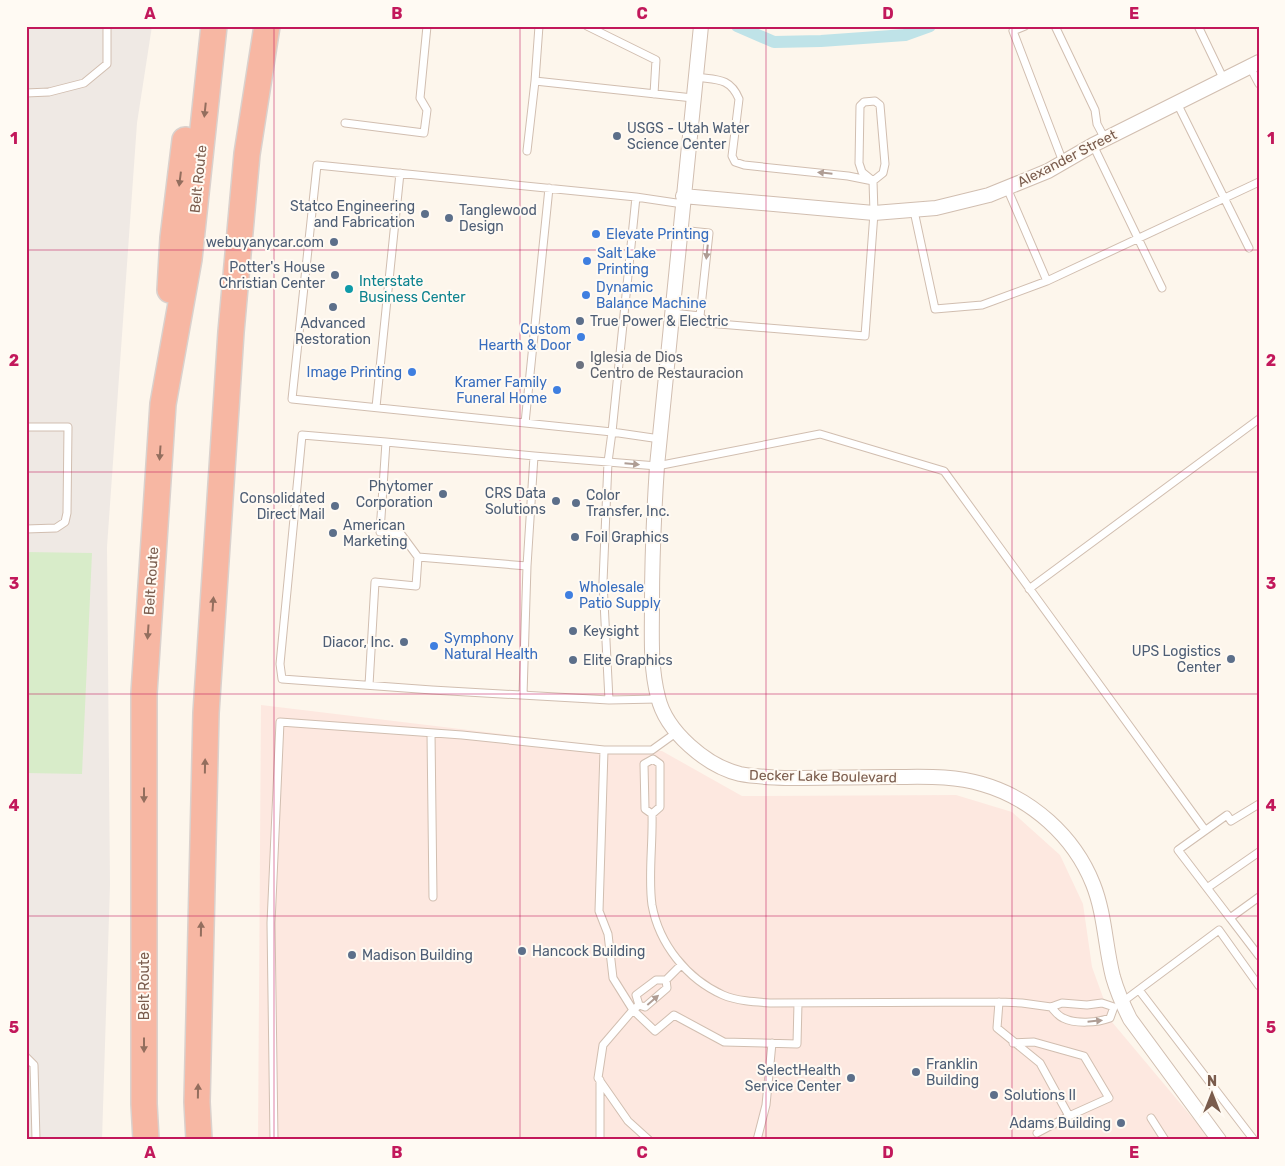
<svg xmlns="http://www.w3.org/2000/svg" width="1285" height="1166" viewBox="0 0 1285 1166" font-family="Rubik,sans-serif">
<rect width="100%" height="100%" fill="#fdf6ec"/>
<path fill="#fde8e0" d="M261,705L633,750L662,751L742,796L956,795L1012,812L1060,855L1083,904L1092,967L1112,1022L1211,1140H258Z"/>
<path fill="#efe9e4" d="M26,26H152L137,123L107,547L110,885L102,1140H26Z"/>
<path fill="#d8ecc9" d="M26,552L92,553L82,774L26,773Z"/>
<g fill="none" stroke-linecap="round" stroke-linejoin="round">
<path stroke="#bfe3e8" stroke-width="12" d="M737,26L774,42L821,41L905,35L930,26"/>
<defs>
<path id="service" d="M539,26L535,81L693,98
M587,26L656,60L654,94
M1025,26L1013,31L1063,162
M1055,26L1095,110L1097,124L1105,139
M1198,26L1224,80
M1250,67L1259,84
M26,93L49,92L84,83L107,64V26
M1177,103L1249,248
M345,123L424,133L427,110L420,98L427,26
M1093,145L1162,288
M527,151L535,81
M317,165L636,197L612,432L292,399Z
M636,197L683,204
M914,211L935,309L982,305L1047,281L1007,188
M680,230L709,233L700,316
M1047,281L1259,182
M672,313L700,316L707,323L865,336L874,213L873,181L862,172L859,163L860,106L864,102L875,101L880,105L885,164L883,173L873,181L848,176L744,165L735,162L732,156L739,99C730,77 716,80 696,77
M376,407L400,173
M525,423L549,188
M26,427H68L67,513L65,522L56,528L26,529
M386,442L302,435L280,664L282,679L432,690L609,700L603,582L608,462L612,432L660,439
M534,456L527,566L418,557L401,534L380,532L386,442L534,456L657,466L820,434L944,471L1205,830
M1029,589L1259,419
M369,685L375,582L416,586L418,557
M523,695L527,566
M609,700L658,699
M431,733L433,897
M604,750L599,911L608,934L613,978L633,1010L603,1045L598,1078L628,1121L649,1140
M653,759L660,764V807L652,814L645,809L644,764Z
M652,814C653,843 648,877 652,905C659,944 687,979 723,995C737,1001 755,1002 771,1003L999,1002L1022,1003L1051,1007L1062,1003L1087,1005L1102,1003L1114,1007L1110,1018C1097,1023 1075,1024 1063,1018C1058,1016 1054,1010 1051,1007
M1207,888L1259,852
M1259,897L1230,918L1259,956
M1230,918L1178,850L1227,815L1231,821L1259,804
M666,980L667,988L645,1007L639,1005L636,995L656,980H666L681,965
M1139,990L1254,1140
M999,1002L997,1028L1040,1063L1069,1116L1037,1133
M1121,1003L1219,930L1259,986
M639,1005L633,1010L655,1031L674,1015L724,1042L797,1044L798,1003
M1013,1043L1034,1042L1084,1056L1109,1098L1069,1116
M26,1057L34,1065L36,1140
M600,1080V1140
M1151,1118L1165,1140
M274,1140L271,923L280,722L462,735L604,750H652L677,732
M757,1140L766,1105L772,1043"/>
<path id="minor" d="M701,26L657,466C654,512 652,557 652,603C652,634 650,666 658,697C666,732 707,766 740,774C755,777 770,777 786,778C821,778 856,777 892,777C922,777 953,775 982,784C1031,798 1074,836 1093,884C1105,914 1105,946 1113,977C1117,991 1123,1005 1130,1019L1219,1140
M683,196L874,213L936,208L989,195L1048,171L1093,145L1259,62"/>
<path id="motorway" d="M170,290L173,238L185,140
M146,1140L144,1104V693L163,404L189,259L214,26
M199,1140L197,1102L206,713L231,332L247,154L267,26"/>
</defs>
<use href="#service" stroke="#d1beb0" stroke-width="9"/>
<use href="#minor" stroke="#d1beb0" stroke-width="16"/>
<use href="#motorway" stroke="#dad1cd" stroke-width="28"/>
<use href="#service" stroke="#fff" stroke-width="7"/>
<use href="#minor" stroke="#fff" stroke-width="14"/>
<use href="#motorway" stroke="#f7b7a3" stroke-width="25"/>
</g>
<defs><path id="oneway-solid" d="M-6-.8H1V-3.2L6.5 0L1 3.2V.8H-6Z" transform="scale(1.25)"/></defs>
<g fill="#936e5e">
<use href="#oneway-solid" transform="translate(205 110) rotate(96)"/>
<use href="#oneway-solid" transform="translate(180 179) rotate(97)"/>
<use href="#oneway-solid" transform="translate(160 453) rotate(94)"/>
<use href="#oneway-solid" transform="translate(213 604) rotate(-86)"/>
<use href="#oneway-solid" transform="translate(148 632) rotate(94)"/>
<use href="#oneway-solid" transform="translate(205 766) rotate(-89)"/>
<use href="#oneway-solid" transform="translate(144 795) rotate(90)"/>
<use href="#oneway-solid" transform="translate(201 929) rotate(-89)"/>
<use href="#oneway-solid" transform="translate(144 1045) rotate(90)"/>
<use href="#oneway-solid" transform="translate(198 1091) rotate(-89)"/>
</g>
<g fill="#af9d94">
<use href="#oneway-solid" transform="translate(825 173) rotate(-174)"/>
<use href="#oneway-solid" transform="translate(707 252) rotate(96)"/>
<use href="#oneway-solid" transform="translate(632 464) rotate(5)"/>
<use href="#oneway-solid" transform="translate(653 1000) rotate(-41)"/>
<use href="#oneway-solid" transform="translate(1095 1021) rotate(-6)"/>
</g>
<path fill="none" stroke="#c2185b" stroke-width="1" stroke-opacity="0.55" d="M274,26V1140M520,26V1140M766,26V1140M1012,26V1140M26,250H1259M26,472H1259M26,694H1259M26,916H1259"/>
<g fill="#5c6f8a" stroke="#fffaf3" stroke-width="2">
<circle cx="617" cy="136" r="5"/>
<circle cx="425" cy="214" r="5"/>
<circle cx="449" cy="218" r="5"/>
<circle cx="334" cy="242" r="5"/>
<circle cx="335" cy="275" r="5"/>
<circle cx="333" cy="307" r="5"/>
<circle cx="580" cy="321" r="5"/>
<circle cx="443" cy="494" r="5"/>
<circle cx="556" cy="501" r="5"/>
<circle cx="576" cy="503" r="5"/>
<circle cx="335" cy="506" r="5"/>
<circle cx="333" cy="533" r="5"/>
<circle cx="575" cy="537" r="5"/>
<circle cx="573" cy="631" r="5"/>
<circle cx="404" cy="642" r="5"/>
<circle cx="1231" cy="659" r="5"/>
<circle cx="573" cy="660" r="5"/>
<circle cx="522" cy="951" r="5"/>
<circle cx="352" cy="955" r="5"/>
<circle cx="916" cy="1072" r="5"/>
<circle cx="851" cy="1078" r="5"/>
<circle cx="994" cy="1095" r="5"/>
<circle cx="1121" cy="1123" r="5"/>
</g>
<g fill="#3f7fe0" stroke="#fffaf3" stroke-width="2">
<circle cx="596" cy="234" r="5"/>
<circle cx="587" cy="261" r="5"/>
<circle cx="586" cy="295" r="5"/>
<circle cx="581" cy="337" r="5"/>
<circle cx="412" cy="372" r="5"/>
<circle cx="557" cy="390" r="5"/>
<circle cx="569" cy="595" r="5"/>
<circle cx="434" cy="646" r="5"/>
</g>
<circle fill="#0f9aa8" stroke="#fffaf3" stroke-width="2" cx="349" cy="289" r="5"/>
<circle fill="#6b7280" stroke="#fffaf3" stroke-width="2" cx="580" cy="365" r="5"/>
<g text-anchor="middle" stroke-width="4" stroke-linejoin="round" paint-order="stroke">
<g font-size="14" fill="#4e5e75" stroke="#fffaf3" text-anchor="start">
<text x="627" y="133">USGS - Utah Water<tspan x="627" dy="16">Science Center</tspan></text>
<text x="415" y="211" text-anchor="end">Statco Engineering<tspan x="415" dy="16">and Fabrication</tspan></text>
<text x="459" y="215">Tanglewood<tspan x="459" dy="16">Design</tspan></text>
<text x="324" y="247" text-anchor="end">webuyanycar.com</text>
<text x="325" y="272" text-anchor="end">Potter's House<tspan x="325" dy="16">Christian Center</tspan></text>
<text x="590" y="326">True Power &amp; Electric</text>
<text x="333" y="328" text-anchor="middle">Advanced<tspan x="333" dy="16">Restoration</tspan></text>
<text x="433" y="491" text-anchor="end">Phytomer<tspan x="433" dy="16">Corporation</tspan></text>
<text x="546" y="498" text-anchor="end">CRS Data<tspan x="546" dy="16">Solutions</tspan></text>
<text x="586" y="500">Color<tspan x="586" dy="16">Transfer, Inc.</tspan></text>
<text x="325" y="503" text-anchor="end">Consolidated<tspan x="325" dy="16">Direct Mail</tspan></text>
<text x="343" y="530">American<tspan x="343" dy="16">Marketing</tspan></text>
<text x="585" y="542">Foil Graphics</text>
<text x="583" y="636">Keysight</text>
<text x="394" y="647" text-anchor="end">Diacor, Inc.</text>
<text x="1221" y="656" text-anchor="end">UPS Logistics<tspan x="1221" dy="16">Center</tspan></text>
<text x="583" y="665">Elite Graphics</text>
<text x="532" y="956">Hancock Building</text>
<text x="362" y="960">Madison Building</text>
<text x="926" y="1069">Franklin<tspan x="926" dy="16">Building</tspan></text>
<text x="841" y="1075" text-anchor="end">SelectHealth<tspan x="841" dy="16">Service Center</tspan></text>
<text x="1004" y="1100">Solutions II</text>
<text x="1111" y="1128" text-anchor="end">Adams Building</text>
</g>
<g font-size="14" fill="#7a5c4d" stroke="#fffaf3">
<text transform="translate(1067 158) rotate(-27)" y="5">Alexander Street</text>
<text transform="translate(198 179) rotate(-84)" y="5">Belt Route</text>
<text transform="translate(151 581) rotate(-86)" y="5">Belt Route</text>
<text transform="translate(823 776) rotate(1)" y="5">Decker Lake Boulevard</text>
<text transform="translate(144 986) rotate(-90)" y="5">Belt Route</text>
</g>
<g font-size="14" fill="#366cbe" stroke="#fffaf3" text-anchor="start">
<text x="606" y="239">Elevate Printing</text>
<text x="597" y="258">Salt Lake<tspan x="597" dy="16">Printing</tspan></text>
<text x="596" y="292">Dynamic<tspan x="596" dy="16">Balance Machine</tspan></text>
<text x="571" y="334" text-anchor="end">Custom<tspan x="571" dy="16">Hearth &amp; Door</tspan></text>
<text x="402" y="377" text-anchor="end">Image Printing</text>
<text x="547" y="387" text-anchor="end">Kramer Family<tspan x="547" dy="16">Funeral Home</tspan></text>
<text x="579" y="592">Wholesale<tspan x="579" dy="16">Patio Supply</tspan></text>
<text x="444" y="643">Symphony<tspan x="444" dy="16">Natural Health</tspan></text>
</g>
<g font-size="14" fill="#0d838f" stroke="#fffaf3" text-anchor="start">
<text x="359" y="286">Interstate<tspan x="359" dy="16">Business Center</tspan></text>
</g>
<g font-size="14" fill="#5b616d" stroke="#fffaf3" text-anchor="start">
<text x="590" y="362">Iglesia de Dios<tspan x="590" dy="16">Centro de Restauracion</tspan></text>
</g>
</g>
<rect width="1285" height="1166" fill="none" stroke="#fffaf3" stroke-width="55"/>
<g transform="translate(1212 1094)" stroke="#fffaf3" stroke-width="4" paint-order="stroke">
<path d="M0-4L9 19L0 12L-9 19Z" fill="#7a5c4d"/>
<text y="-8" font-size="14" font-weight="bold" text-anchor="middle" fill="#7a5c4d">N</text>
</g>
<rect x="28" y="28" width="1230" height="1110" fill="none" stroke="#c2185b" stroke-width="2"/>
<g font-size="16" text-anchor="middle" font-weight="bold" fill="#c2185b">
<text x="150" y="19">A</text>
<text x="397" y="19">B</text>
<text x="642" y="19">C</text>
<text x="888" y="19">D</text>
<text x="1134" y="19">E</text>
<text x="14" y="144">1</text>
<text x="1271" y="144">1</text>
<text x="14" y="366">2</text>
<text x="1271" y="366">2</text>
<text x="14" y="589">3</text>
<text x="1271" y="589">3</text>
<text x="14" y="811">4</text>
<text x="1271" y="811">4</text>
<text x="14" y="1033">5</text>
<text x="1271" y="1033">5</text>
<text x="150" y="1158">A</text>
<text x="397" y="1158">B</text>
<text x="642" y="1158">C</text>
<text x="888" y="1158">D</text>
<text x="1134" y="1158">E</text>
</g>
</svg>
